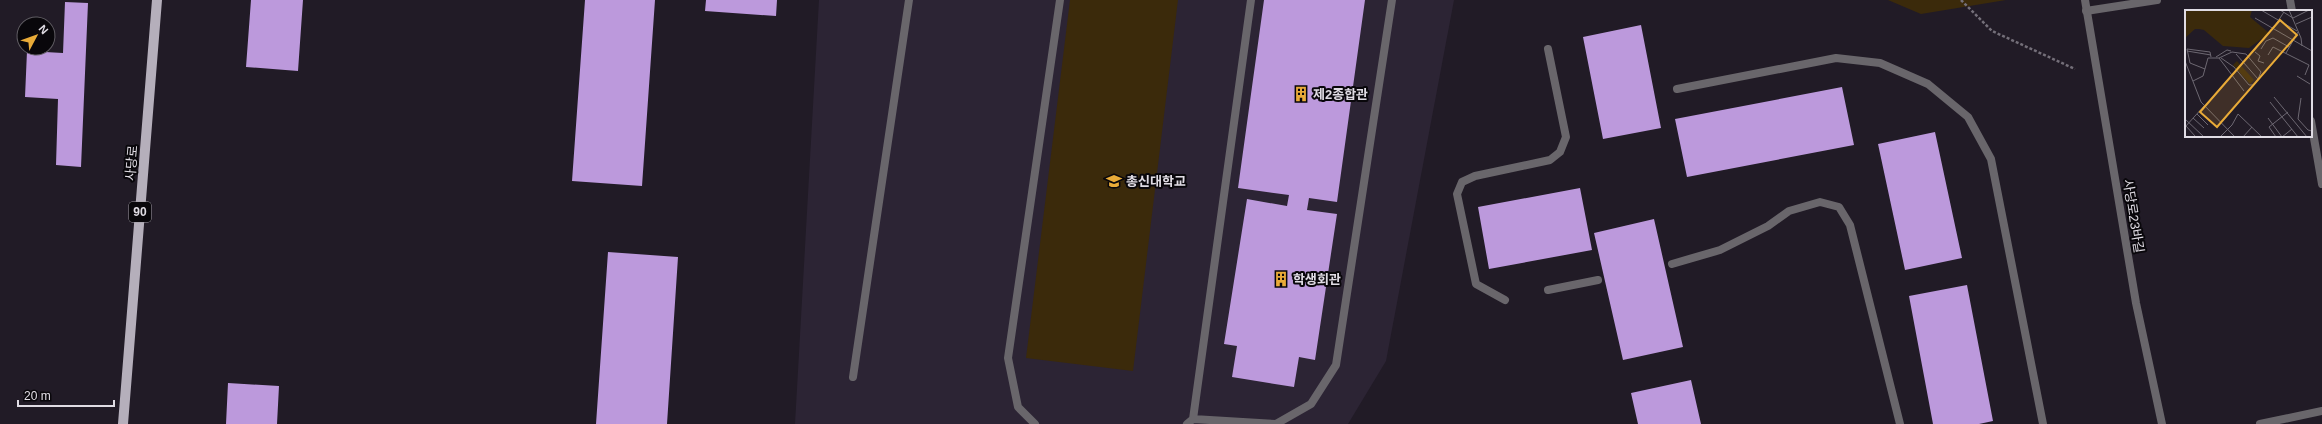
<svg xmlns="http://www.w3.org/2000/svg" width="2322" height="424" viewBox="0 0 2322 424" font-family="Helvetica,'Noto Sans KR',sans-serif">
<rect width="100%" height="100%" fill="#211b26"/>
<path fill="#2c2434" d="M819,0H1454L1386,361L1348,424H795Z"/>
<path fill="#3b2a0b" d="M1070,0H1178L1133,371L1026,358Z
M1888,0H2006L1921,14Z"/>
<path fill="#bc99dc" d="M251,0H303L298,71L246,67Z
M585,0H655L642,186L572,181Z
M706,0H777L776,16L705,11Z
M1264,0H1365L1337,202L1309,198L1307,210L1337,214L1315,360L1299,357L1294,387L1232,377L1237,346L1224,344L1247,199L1287,206L1289,195L1238,188Z
M65,2L88,3L81,167L56,165L58,99L25,97L27,51L63,53Z
M1641,25L1661,128L1603,139L1583,37Z
M1842,87L1854,145L1687,177L1675,119Z
M1935,132L1962,258L1905,270L1878,144Z
M1580,188L1592,250L1489,269L1478,207Z
M1654,219L1683,347L1623,360L1594,233Z
M608,252L678,257L667,424H596Z
M1967,285L1993,421L1979,424H1933L1909,296Z
M1691,380L1701,424H1638L1631,393Z
M228,383L279,386L277,424H226Z"/>
<g fill="none" stroke-linecap="round" stroke-linejoin="round">
<path stroke="#746f79" stroke-width="2.5" stroke-dasharray="3 2" stroke-linecap="butt" d="M1961,0L1992,31L2075,69"/>
<path stroke="#69666b" stroke-width="8" d="M2290,0L2292,11
M2086,11L2157,0
M1677,89L1836,58L1880,63L1928,84L1968,117L1991,159L2043,424
M2311,121L2322,184
M1672,264L1720,250L1768,226L1789,211L1820,202L1839,207L1850,225L1900,424
M1548,290L1598,280
M1505,300L1476,284L1457,194L1462,182L1475,176L1550,160L1560,152L1566,137L1548,49
M853,377L909,0
M1193,419L1276,424L1311,404L1336,365L1392,0
M1035,424L1018,407L1008,358L1060,0
M1187,424L1193,419L1251,0"/>
<path stroke="#69666b" stroke-width="8" d="M2085,0L2136,303L2162,424
M2260,424L2322,411"/>
<path stroke="#b5afbb" stroke-width="10" d="M123,424L157,0"/>
</g>
<defs>
<symbol id="building-bare" viewBox="-9 -9 18 18"><path d="M-4-6H4V6H1V3H-1V6H-4ZM-2.5-4.3h1.7v1.8h-1.7ZM.8-4.3h1.7v1.8H.8ZM-2.5-1h1.7V.8h-1.7ZM.8-1h1.7V.8H.8Z" fill="#e9ab38" stroke="#09070b" stroke-width="2.5" paint-order="stroke"/></symbol>
<symbol id="university-bare" viewBox="-9 -9 18 18"><path d="M0-5L7-2L0 1L-7-2ZM-4 1L0 2.5L4 1V4Q0 6-4 4Z" fill="#e9ab38" stroke="#09070b" stroke-width="2.5" paint-order="stroke"/></symbol>
</defs>
<g fill-rule="evenodd">
<use href="#building-bare" x="1290" y="83" width="22" height="22"/>
<use href="#university-bare" x="1103" y="170" width="22" height="22"/>
<use href="#building-bare" x="1270" y="268" width="22" height="22"/>
</g>
<g text-anchor="middle" stroke-width="4" stroke-linejoin="round" paint-order="stroke">
<rect fill="#09070b" stroke="#a09ca3" stroke-width="1" x="129" y="202" width="22" height="20" rx="3"/>
<g font-size="12" font-weight="bold" fill="#e0dce4">
<text x="140" y="216">90</text>
</g>
<g font-size="13" font-weight="bold" fill="#e0dce4" stroke="#09070b" text-anchor="start">
<text x="1313" y="99">제2종합관</text>
<text x="1126" y="186">총신대학교</text>
<text x="1293" y="284">학생회관</text>
</g>
<g font-size="13" fill="#e0dce4" stroke="#09070b">
<text transform="translate(131 163) rotate(-85)" y="5">사당로</text>
<text transform="translate(2134 216) rotate(81)" y="5">사당로23바길</text>
</g>
</g>
<g transform="translate(2185 10)">
<rect width="127" height="127" fill="#211b26"/>
<path d="M0,0H67L65,7L84,23L64,38L38,36L19,20L14,19H10L0,28ZM52,51L69,70L65,74L48,55Z" fill="#3b2a0b"/>
<path fill="none" stroke="#6d6872" stroke-width="1" d="M76,0L112,21M95,0L108,8L124,0M104,0L116,28L117,36M70,8L127,41M111,14L127,7M87,20L99,2M76,39L81,31L88,28L104,37M2,41L26,45M70,42L75,46L73,51L79,53M101,43L113,22M83,45L88,37L124,55L120,65M31,47L42,40L46,41M34,48L59,81M36,48L49,57L64,75H69L73,69L51,44M0,51L16,92L50,127M20,59L5,53L2,39L25,42L26,47M112,66L125,74M8,71L18,66L23,48H34L47,42L61,44L76,62L73,69M89,87L122,127M116,88L113,109L123,120L127,121M85,92L113,127M12,104L23,115M8,108L19,118M83,108L97,127M0,109L19,127M1,116L10,126M0,117L20,95M35,127L47,115L53,104L77,127M58,127L67,117M91,127L84,117L103,102M97,127L107,119"/>
<path fill="#e9ab38" fill-opacity="0.15" stroke="#e9ab38" stroke-width="2" d="M95,10L112,25L32,117L15,102Z"/>
<rect width="127" height="127" fill="none" stroke="#e0dce4" stroke-width="2"/>
</g>
<g transform="translate(36 36) rotate(49)"><circle r="19" fill="#09070b" stroke="#5f5c62"/>
<path d="M0-3L7 15L0 10L-7 15Z" fill="#e9ab38"/>
<text y="-6" font-size="11" font-weight="bold" text-anchor="middle" fill="#e0dce4">N</text>
</g>
<path d="M18 400v6h96v-6" fill="none" stroke="#e0dce4" stroke-width="2"/>
<text x="24" y="400" font-size="12" fill="#e0dce4" stroke="#09070b" stroke-width="3" paint-order="stroke">20 m</text>
</svg>
